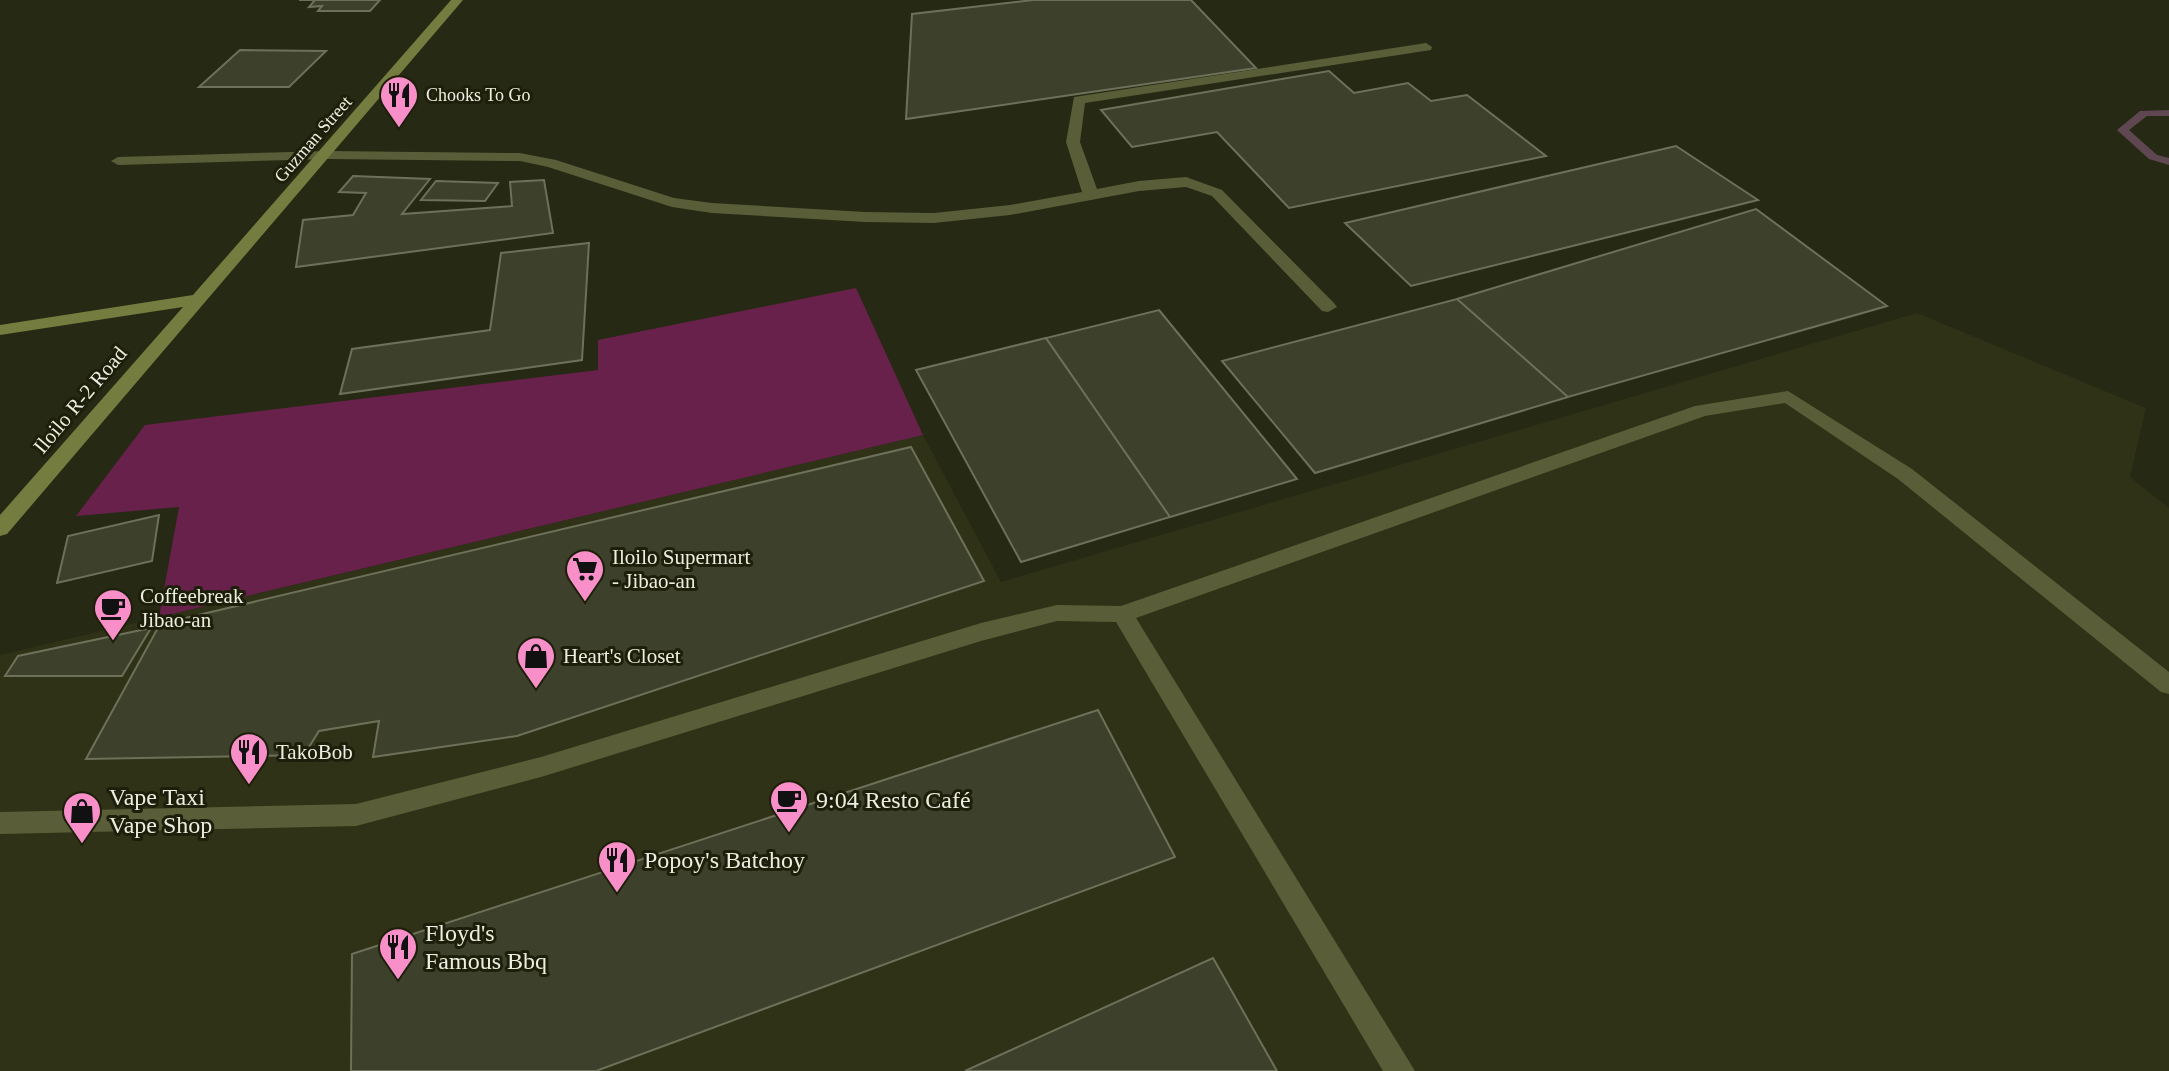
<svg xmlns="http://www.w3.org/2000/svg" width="2169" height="1071" viewBox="0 0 2169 1071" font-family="Georgia,serif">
<rect width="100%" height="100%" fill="#262913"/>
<path fill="#2f3216" d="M1917,313L2146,408L2130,477L2169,508V1071H0V655L923,435L1001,582Z"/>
<path fill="#68214b" d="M856,288L923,435L159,617L179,507L76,516L145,425L598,370V340Z"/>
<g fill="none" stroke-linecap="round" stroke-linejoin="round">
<path fill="#5f4752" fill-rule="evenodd" d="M2169,110V116H2147L2129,130L2157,155L2169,158V165L2149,159L2117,130L2140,111Z"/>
</g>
<path fill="#3d402a" stroke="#6e7159" stroke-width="2" d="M299,0H380L370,11H318L322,6L309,7L315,0Z
M1033,0H1191L1256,68L906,119L912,14Z
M240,50L326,51L289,87H199Z
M1329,71L1354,93L1408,83L1431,101L1467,95L1546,156L1289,208L1217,132L1132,147L1101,110Z
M1676,146L1758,200L1411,286L1345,223Z
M353,176L430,179L402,214L512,206L510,182L544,180L553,233L296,267L303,220L353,215L366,193L339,192Z
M436,181L498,183L485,201L421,200Z
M1756,209L1887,306L1568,397L1457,299Z
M589,243L582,360L340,394L352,349L490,330L501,253Z
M1457,299L1568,397L1315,473L1222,361Z
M1159,310L1297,479L1170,517L1046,338Z
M1046,338L1170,517L1021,562L916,370Z
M911,447L984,581L517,736L373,757L379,721L319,731L304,755L86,759L160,624Z
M159,515L152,561L57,583L68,536Z
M151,628L122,676H5L18,656Z
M1098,710L1175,857L596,1071H351L352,954Z
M1213,958L1277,1071H965Z"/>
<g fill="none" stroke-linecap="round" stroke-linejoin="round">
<path fill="#595e38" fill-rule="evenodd" d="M1426,43L1432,47L1431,50L1085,103L1080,142L1097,189L1139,181L1186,177L1222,190L1334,303L1337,307L1328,312L1322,311L1212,196L1186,187L1139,191L1010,215L934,223L865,222L712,213L672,207L548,167L520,161L327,159L118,165L111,161L118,157L327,151L520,153L556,160L674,198L712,203L865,212L934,213L1010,205L1082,192L1066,142L1074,97Z
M1788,391L1912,469L2169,672V694L2161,692L1898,479L1785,403L1705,416L1136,618L1415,1071H1383L1116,622L1057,621L981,641L541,777L356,826L0,834V812L356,804L541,757L981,623L1057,605L1121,606L1695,406Z"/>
<path fill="#757c3f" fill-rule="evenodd" d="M451,0H463L7,534L0,536V515L183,307L0,335V325L193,295Z"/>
</g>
<defs>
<symbol id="restaurant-pin" viewBox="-11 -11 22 30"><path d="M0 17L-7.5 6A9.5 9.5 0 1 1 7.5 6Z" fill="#f98fc9" stroke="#1d1f0a"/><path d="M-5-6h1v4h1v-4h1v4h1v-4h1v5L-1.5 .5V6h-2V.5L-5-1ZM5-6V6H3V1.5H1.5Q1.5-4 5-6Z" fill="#111"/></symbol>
<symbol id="supermarket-pin" viewBox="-11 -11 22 30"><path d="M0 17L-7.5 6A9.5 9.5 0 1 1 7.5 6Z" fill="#f98fc9" stroke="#1d1f0a"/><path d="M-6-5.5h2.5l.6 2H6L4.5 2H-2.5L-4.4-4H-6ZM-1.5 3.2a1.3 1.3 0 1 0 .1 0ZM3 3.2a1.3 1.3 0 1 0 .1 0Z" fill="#111"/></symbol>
<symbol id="cafe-pin" viewBox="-11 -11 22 30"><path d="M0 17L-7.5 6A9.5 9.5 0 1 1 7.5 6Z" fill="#f98fc9" stroke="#1d1f0a"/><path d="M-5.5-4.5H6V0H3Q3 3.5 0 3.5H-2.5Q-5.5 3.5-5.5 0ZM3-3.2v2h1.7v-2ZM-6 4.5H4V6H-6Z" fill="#111"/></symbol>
<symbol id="shop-pin" viewBox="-11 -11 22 30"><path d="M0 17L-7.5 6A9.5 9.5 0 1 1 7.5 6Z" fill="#f98fc9" stroke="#1d1f0a"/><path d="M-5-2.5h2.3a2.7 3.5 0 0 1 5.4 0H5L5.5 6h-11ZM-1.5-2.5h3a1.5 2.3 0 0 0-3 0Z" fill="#111"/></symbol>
</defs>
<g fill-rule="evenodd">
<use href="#restaurant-pin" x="377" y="73" width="44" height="60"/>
<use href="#supermarket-pin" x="563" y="547" width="44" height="60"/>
<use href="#cafe-pin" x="91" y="586" width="44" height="60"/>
<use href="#shop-pin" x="514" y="634" width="44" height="60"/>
<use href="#restaurant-pin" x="227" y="730" width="44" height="60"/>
<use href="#cafe-pin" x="767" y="778" width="44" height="60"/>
<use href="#shop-pin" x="60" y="789" width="44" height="60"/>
<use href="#restaurant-pin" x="595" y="838" width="44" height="60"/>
<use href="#restaurant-pin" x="376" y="925" width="44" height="60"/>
</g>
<g text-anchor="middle" stroke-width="6" stroke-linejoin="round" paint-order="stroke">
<g font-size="18" fill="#ebeee0" stroke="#1d1f0a" text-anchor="start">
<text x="426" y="101">Chooks To Go</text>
</g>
<g font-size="18" fill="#ebeee0" stroke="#1d1f0a">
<text transform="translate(313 139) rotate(-49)" y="6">Guzman Street</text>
</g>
<g font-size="21" fill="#ebeee0" stroke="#1d1f0a">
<text transform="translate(80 400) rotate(-50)" y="7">Iloilo R-2 Road</text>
</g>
<g font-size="21" fill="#ebeee0" stroke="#1d1f0a" text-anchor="start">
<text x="612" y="564">Iloilo Supermart<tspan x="612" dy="24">- Jibao-an</tspan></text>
<text x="140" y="603">Coffeebreak<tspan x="140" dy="24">Jibao-an</tspan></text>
<text x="563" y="663">Heart's Closet</text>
<text x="276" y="759">TakoBob</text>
</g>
<g font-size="24" fill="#ebeee0" stroke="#1d1f0a" text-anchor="start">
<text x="109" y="805">Vape Taxi<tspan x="109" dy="28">Vape Shop</tspan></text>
<text x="816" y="808">9:04 Resto Café</text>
<text x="644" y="868">Popoy's Batchoy</text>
<text x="425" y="941">Floyd's<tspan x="425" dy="28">Famous Bbq</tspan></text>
</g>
</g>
</svg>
